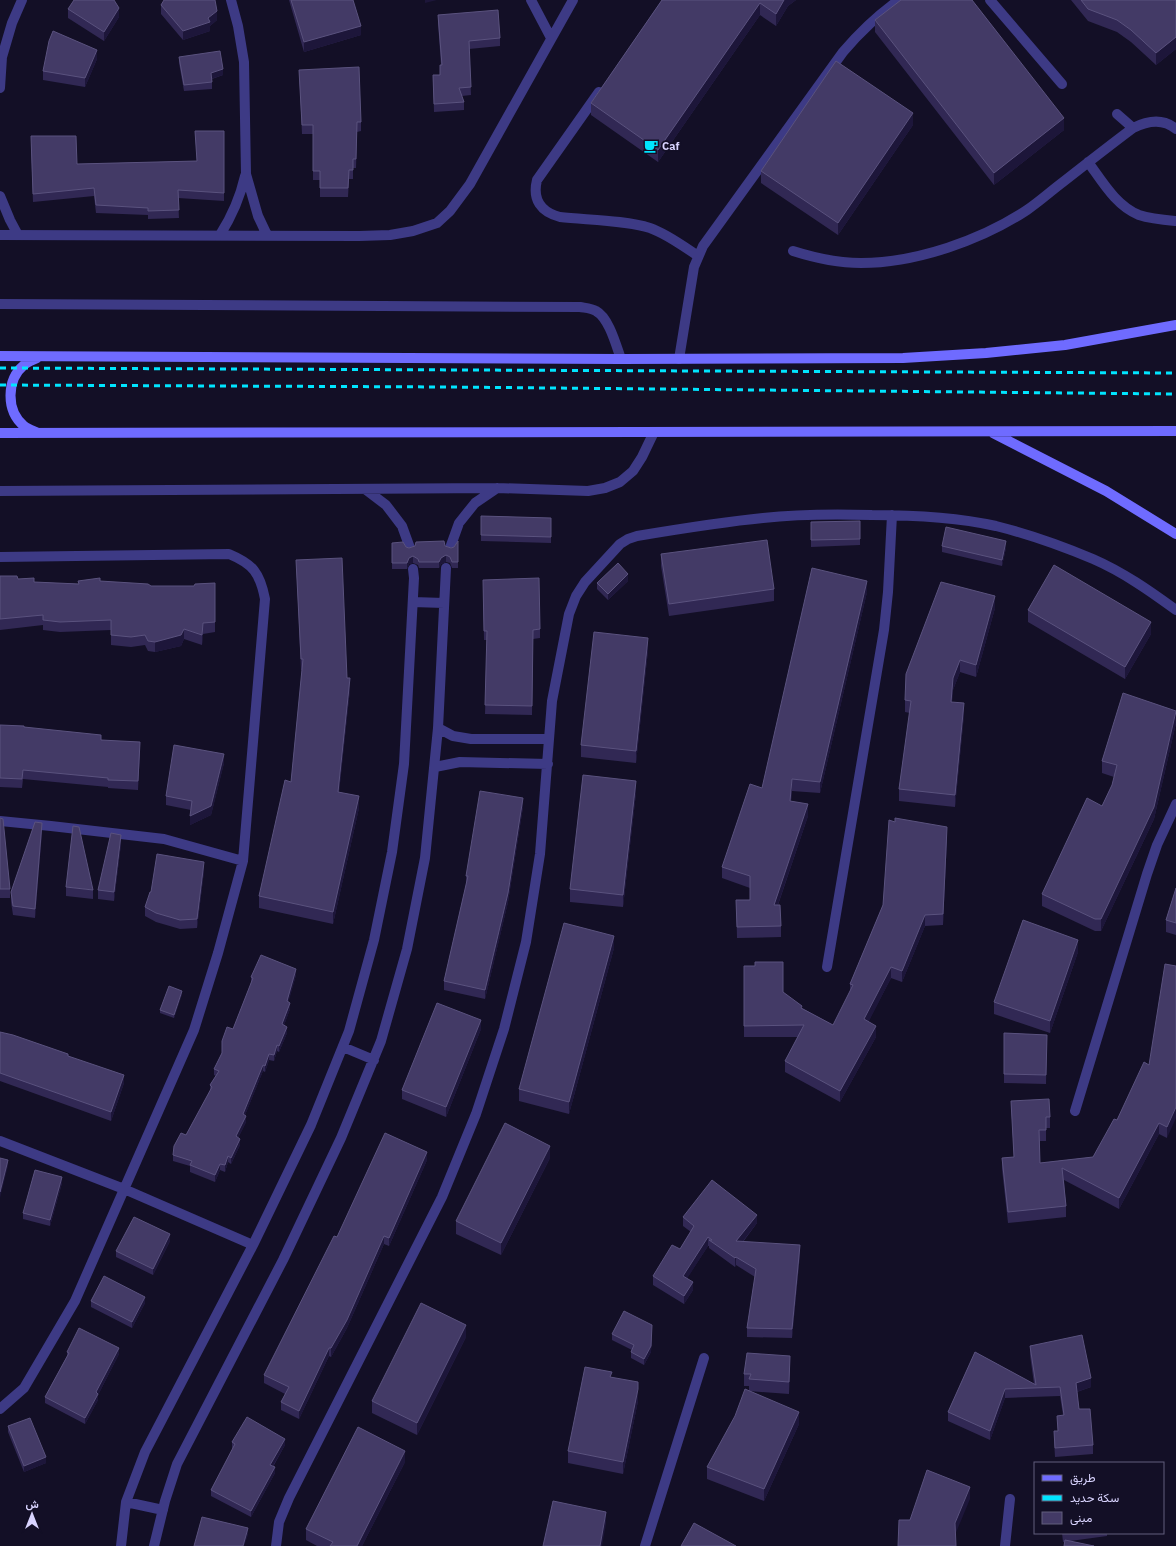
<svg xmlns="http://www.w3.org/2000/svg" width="1176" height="1546" viewBox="0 0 1176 1546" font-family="'IBM Plex Sans',Vazirmatn,sans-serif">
<rect width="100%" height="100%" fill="#130f26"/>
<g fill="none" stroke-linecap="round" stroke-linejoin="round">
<path stroke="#3d3a85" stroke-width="10" d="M231,0L238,26L244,62L246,174L258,216L267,235
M531,0L551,38
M990,0L1062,84
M0,88L2,57L12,23L22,0
M599,92L537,180C532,200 541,212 560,217C587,220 625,220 650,228C667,234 683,246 698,256
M1117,114L1133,128
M1088,162C1102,181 1116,206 1139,215C1151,219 1164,220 1176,221
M0,196L10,220L18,235
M0,235L359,236L390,235L413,231L437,223L450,211L470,184L573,0
M220,235C232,216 240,198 245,176
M793,251C815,258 838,263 861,263C916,263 982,240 1027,210C1040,201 1051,191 1063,182C1086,164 1109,146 1133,128C1147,121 1163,118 1176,129
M0,304L580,307C585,308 591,308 596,311C609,318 616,345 621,359
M679,359L694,267L703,246L843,52C860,32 878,15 899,0
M365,489L386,505L402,526L410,548
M0,491L497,488L588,491L605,488L620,482L633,471L642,457L654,432
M450,548L459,523L475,503L497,488
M0,557L229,554C253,564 260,573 265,599L243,861L218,953L194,1030L75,1301L24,1388L0,1409
M413,602L444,603
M438,728L453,736L471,739H549
M435,767L460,762L548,764
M0,821L51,826L164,839L243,861
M827,967L884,630L888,592L892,515
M343,1047L374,1060
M1075,1111L1147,874L1157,845L1176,804
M0,1141L124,1189L253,1245
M126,1502L163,1510
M121,1546L126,1502L145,1452L253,1245L311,1125L349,1031L374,940L392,852L404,764L414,578L413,569
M154,1546L165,1501L177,1464L283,1260L341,1138L381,1041L407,949L425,858L438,728L446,568
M276,1546L279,1522L289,1498L442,1197L476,1114L504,1029L526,942L540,854L552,701L569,614L576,596L585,582L620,544L628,539L637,536C679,529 721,522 763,518C799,514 836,514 872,515C914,515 955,517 996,526C1028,534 1062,546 1093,559C1123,572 1150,591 1176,610
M645,1546L704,1358
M1005,1546L1010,1499"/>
<path stroke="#6f6bff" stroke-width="10" d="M0,356L621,359L903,358L986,353L1065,345L1176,325
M37,358C33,360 27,362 24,365C6,380 6,411 24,426C28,429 34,431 38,433
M0,433L1176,431
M993,433L1106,491L1176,534"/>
<path stroke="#00e5ff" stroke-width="3" stroke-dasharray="6 5" stroke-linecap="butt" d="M0,368L1176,373
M0,385L447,387L1176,394"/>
</g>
<path fill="#312854" d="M289,0H353L361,35L304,52Z
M662,0H796L788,6L776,26L760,15L658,162L591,115V103Z
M1071,0H1176V49L1156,65L1131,42L1117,32L1088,21Z
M161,5L217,20L210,26V31L183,40L161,14Z
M68,9L119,17L104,41L68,18Z
M438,15L500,38V46L469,49L471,95L462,96L464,102V110L434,112L433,75H440V65H441L438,23Z
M875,20L1064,130L994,185L875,32Z
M179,57L223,75L212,79V89L184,91L179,63Z
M97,59L85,87L43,80V71Z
M299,70L361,122V131L357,132L356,168H353V179H349L348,197H320V180H313V134H302Z
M913,125L838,235L761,183V171Z
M195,131H224V201L178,198L179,218L148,219V215L96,213L94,196L33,202L31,144L77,164L197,161Z
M481,516L551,518V543L481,541Z
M860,521V545L811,547V522Z
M458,541V568H452L450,563L446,562L441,564L439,568H419L418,565L413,563L409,564L407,569H392V543L406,547L409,548L445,546L451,548L454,547Z
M942,546L1006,548L1002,566L942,552Z
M661,554L774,589V601L669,616L661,566Z
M296,560L347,678L350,689L339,792L359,808L333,924L259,908V896L291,782L302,670H301Z
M0,576L34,582L78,584L100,581L151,586H194L215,583V632L203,634L202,645L184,639L181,646L155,652L148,651L145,645L131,647L111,645V630L60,632L43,630V625L0,630Z
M628,581L608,600L597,589V583Z
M483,589L540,629V638L533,639L532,715L485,714L487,640H484Z
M867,592L820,793L792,791L791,801L808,816L778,905L781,926V937L737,938L736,900H750V888L722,878V867Z
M995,608L976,677L960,672L953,690L952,702L964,715L955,807L899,801V789L910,713L905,712V700Z
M1028,610L1151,634L1125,679L1028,622Z
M648,650L636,763L581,757V745Z
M1176,723L1154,819L1101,931H1095L1042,906V894L1102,806L1112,785L1114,777L1102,773V761Z
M0,725L24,727L101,740L140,750L138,790L108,788V787L23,779L22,788L0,787Z
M224,763L211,815L190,825L191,810L166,805V796Z
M636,793L623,907L570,902V889Z
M523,807L508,902L485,999L444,990V981L466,885V876Z
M0,818L10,889V898H0Z
M895,822L947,838L943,925L925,926L902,982L891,978L868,1022L876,1037L840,1102L785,1072V1061L798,1037H744V966L783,992L802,1008L833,1025L850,992V984L883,905Z
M42,832L35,918L13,915L11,902V892Z
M121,844L114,901L98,899V890Z
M204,871L197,928L180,929L156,922L145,916V907L151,892Z
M66,887L93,890V899L66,896Z
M1176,888V935L1166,932V920Z
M614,948L569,1114L519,1101V1089Z
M1078,952L1050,1033L994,1014V1002Z
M1176,966L1167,1138L1159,1134L1119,1209L1064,1180L1066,1206V1217L1008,1223L1002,1169V1158L1014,1157L1011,1101L1050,1117V1128H1046V1141H1040V1163L1093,1157L1117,1120L1149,1065Z
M296,975L288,1002L290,1009L284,1025L287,1033L279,1052L277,1051L274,1061L269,1060L265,1072L263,1071L245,1115L246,1122L238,1138L240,1145L231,1164L228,1162L225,1172L220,1170L215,1182L190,1172V1166L173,1161V1155L186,1135L210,1091V1085L216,1076L214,1075V1069L233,1029L251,983V977Z
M182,994L174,1018L160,1013V1010Z
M481,1029L446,1117L402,1099V1090Z
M0,1032L68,1056L124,1083L111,1121L0,1081Z
M1004,1033L1047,1035L1046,1084L1004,1083Z
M550,1158L501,1255L456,1234V1221Z
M427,1160L389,1246L384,1244L347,1328L331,1357L329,1356L299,1419L281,1410V1402L285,1394L264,1383V1375L337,1237Z
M62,1183L50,1226L23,1219V1213Z
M683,1217L757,1223L743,1242L800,1254L792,1338L747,1337V1328L755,1277L736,1265L735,1267L709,1248V1246H708L687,1278L693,1290L684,1304L653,1285V1276L680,1249L691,1232L683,1226Z
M170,1241L153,1275L116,1257V1251Z
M91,1301L145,1303L132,1328L91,1307Z
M652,1331L651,1352L644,1365L631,1358V1352L632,1350L612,1340V1334Z
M466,1337L417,1435L372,1413V1401Z
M1030,1346L1091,1387L1077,1392L1079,1409L1093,1445V1454L1055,1457L1054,1441V1431H1058L1057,1416L1063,1415L1060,1396L1005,1398L990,1440L948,1421V1412L975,1352L1034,1384L1030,1355Z
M67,1352L119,1354L98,1395V1400L85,1424L45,1403V1397L67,1356Z
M790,1368L789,1394L749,1391V1386H744V1374Z
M612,1377L638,1401L623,1474L568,1463V1451Z
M799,1424L764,1501L707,1479V1467Z
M8,1426L46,1463L24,1472L8,1432Z
M232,1442L285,1445L273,1467L275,1473L251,1517L211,1496V1490L233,1449L232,1448Z
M405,1462L362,1546H317L306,1540V1529Z
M1062,1533H1107V1536L1063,1542Z"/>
<path fill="#1d163a" d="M425,0H437L425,3Z
M784,0H796L788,6L776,26V14Z
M760,3V15L658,162V150Z
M119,8V17L104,41V32Z
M217,11V20L210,26V31L183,40V31L208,18Z
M361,26V35L304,52V42Z
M1176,37V49L1156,65V53Z
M97,50V59L85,87V78Z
M223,69V75L211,79V73Z
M913,113V125L838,235V223Z
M1064,118V130L994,185V173Z
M1006,541V548L1002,566V560Z
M446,555V562L441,564L439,568V562L441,558Z
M413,556V563L409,564L407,569V563L409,558Z
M628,574V581L608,600V594Z
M867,581V592L820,793V782Z
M995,596V608L976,677V665Z
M1151,622V634L1125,679V667Z
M203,623V634L202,645V635Z
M184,629V639L181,646L155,652V642Z
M648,638V650L636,763V751Z
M960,660V672L953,690L951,714V702L953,678Z
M350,678V689L338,803V792Z
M964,703V715L955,807V795Z
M1176,711V723L1154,819L1101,931V919Z
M140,742V750L138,790V781Z
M224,754V763L211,815L190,825V816Z
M792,779V791L790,812V801Z
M636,781V793L623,907V895Z
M359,796V808L333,924V912Z
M523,798V807L508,902L485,999V990Z
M808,804V816L774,916V905Z
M42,823V832L35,918V909Z
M947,827V838L943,925V914Z
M121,835V844L114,901V892Z
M204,862V871L197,928V919Z
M925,915V926L902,982V971Z
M614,936V948L569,1114V1102Z
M1078,940V952L1050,1033V1021Z
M891,967V978L864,1031V1019Z
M296,969V975L287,1008V1001Z
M182,991V994L174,1018V1015Z
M290,1003V1009L282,1031V1024Z
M481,1020V1029L446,1117V1107Z
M876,1026V1037L840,1102V1091Z
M287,1027V1033L279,1052V1046Z
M277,1045V1051L274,1061V1055Z
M269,1054V1060L265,1072V1066Z
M263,1065V1071L243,1120V1114Z
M124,1075V1083L111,1121V1112Z
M1176,1107V1118L1167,1138V1127Z
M246,1116V1122L236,1142V1136Z
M1159,1123V1134L1119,1209V1198Z
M240,1139V1145L231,1164V1158Z
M550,1146V1158L501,1255V1243Z
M427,1152V1160L389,1246V1238Z
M228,1156V1162L225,1172V1165Z
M8,1160V1166L0,1198V1192Z
M220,1164V1170L215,1182V1175Z
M62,1177V1183L50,1226V1220Z
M757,1215V1223L736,1250V1241Z
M170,1234V1241L153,1275V1269Z
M384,1236V1244L347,1328L331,1357V1348Z
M708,1237V1246L683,1285V1276Z
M800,1245V1254L792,1338V1329Z
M736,1257V1265L735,1267V1258Z
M693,1282V1290L684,1304V1296Z
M145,1297V1303L132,1328V1322Z
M466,1325V1337L417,1435V1423Z
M652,1325L651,1352L644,1365V1359Z
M119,1348V1354L98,1395V1400L85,1424V1418L96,1392Z
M329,1348V1356L299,1419V1411Z
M790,1356V1368L789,1394V1382Z
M1091,1378V1387L1076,1392V1383Z
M638,1389V1401L623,1474V1462Z
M1005,1389V1398L990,1440V1431Z
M799,1412V1424L764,1501V1489Z
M285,1439V1445L270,1471V1465Z
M405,1451V1462L362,1546H357Z
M46,1457V1463L24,1472V1466Z
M275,1467V1473L251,1517V1511Z
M970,1487V1499L955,1535V1523Z
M606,1512V1524L602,1546H600Z
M248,1528V1535L244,1546H243Z"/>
<path fill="#433a66" stroke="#5a527e" d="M74,0H114L119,8L104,32L68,9Z
M164,0H215L217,11L208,18L210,22L183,31L161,5Z
M291,0H353L361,26L304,42Z
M662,0H784L776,14L760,3L658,150L591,103Z
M901,0H972L1064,118L994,173L875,20Z
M1081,0H1176V37L1156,53L1131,30L1117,20L1088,9Z
M498,10L500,38L469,41L471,87L459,88L464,102L434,104L433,75H440V65H442L438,15Z
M53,31L97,50L85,78L43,71L49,41Z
M220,51L223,69L211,73L212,82L184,85L179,57Z
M836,61L913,113L838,223L761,171Z
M359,67L361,122H357L356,159H353V170H349L348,188H320V171H313V125H302L299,70Z
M195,131H224V193L178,190L179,210L148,211V208L96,205L94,188L33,194L31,136H76L77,164L197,161Z
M481,516L551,518V537L481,535Z
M860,521V539L811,540V522Z
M946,527L1006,541L1002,560L942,546Z
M767,540L774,589L669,604L661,554Z
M444,541L445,546L451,548L454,547L458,541V562H452L450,557L446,555L441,558L439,562H419L418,559L413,556L409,558L407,563H392V543L403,542L406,547L409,548L415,546L416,542Z
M342,558L347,678H350L338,792L359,796L333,912L259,896L285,780L291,782L303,659H301L296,560Z
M618,563L628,574L608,594L597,583Z
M1054,565L1151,622L1125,667L1028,610Z
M812,568L867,581L820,782L792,779L790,801L808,804L774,905H780L781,926L737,927L736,900H750V876L722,867L750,784L762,788Z
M0,576H17L18,579L34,578V582L79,584L78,581L100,578V581L148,584L151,586H194L195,584L215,583V622L203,623L202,635L184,629L181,635L155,642L148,641L145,635L131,637L111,635V620L60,622L43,620V615L0,619Z
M539,578L540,629L533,630L532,706L485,705L487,631H484L483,580Z
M941,582L995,596L976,665L960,660L953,678L951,702L964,703L955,795L899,789L911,701L905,700L906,674Z
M594,632L648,638L636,751L581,745Z
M1123,693L1176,711L1154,807L1101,919H1095L1042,894L1087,798L1102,806L1112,785L1117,765L1102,761Z
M0,725L24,726V727L101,735V740L140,742L138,781L108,780V778L23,770L22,779L0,778Z
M174,745L224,754L211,806L190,816L192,801L166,796Z
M583,775L636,781L623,895L570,889Z
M480,791L523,798L508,893L485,990L444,981L468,876H466Z
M0,818L3,819L10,889H0Z
M895,818L947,827L943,914L925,915L902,971L891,967L864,1019L876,1026L840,1091L785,1061L804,1025L744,1026V966H755V962H783V992L802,1006L801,1008L833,1025L853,985L850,984L883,905L889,820L895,822Z
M35,822L42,823L35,909L13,906L11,892Z
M73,826L79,827L93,890L66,887Z
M111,833L121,835L114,892L98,890Z
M157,854L204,862L197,919L180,920L156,913L145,907L150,892H151Z
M1176,888V923L1166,920Z
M1023,920L1078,940L1050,1021L994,1002Z
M564,923L614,936L569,1102L519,1089Z
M261,955L296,969L287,1001L290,1003L282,1024L287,1027L279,1046L277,1045L274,1055L269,1054L265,1066L263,1065L243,1114L246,1116L236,1136L240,1139L231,1158L228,1156L225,1165L220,1164L215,1175L190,1165L192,1161L173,1155L174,1146L181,1133L186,1135L212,1087L210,1085L219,1071L214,1069L222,1053V1041L227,1027L233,1029L253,978L251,977Z
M1165,964L1176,966V1107L1167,1127L1159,1123L1119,1198L1062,1168L1066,1206L1008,1212L1002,1158L1014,1157L1011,1101L1049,1099L1050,1117H1046V1130H1039L1040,1163L1093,1157L1114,1119L1117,1120L1144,1062L1149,1065Z
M169,986L182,991L174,1015L160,1010Z
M437,1003L481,1020L446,1107L402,1090Z
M0,1032L13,1035L68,1054V1056L124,1075L111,1112L0,1073Z
M1004,1033L1047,1035L1046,1075L1004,1074Z
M505,1123L550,1146L501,1243L456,1221Z
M385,1133L427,1152L389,1238L384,1236L347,1320L331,1348H329L299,1411L281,1402L289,1387L264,1375L334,1236L337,1237Z
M0,1158L8,1160L0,1192Z
M35,1170L62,1177L50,1220L23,1213Z
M712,1180L757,1215L736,1241L800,1245L792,1329L747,1328L756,1269L736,1257L735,1258L709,1240H712L708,1237L683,1276L693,1282L684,1296L653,1276L672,1245L680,1249L694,1226L683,1217Z
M134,1217L170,1234L153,1269L116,1251Z
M104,1276L145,1297L132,1322L91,1301Z
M421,1303L466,1325L417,1423L372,1401Z
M624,1311L652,1325L651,1346L644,1359L631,1352L634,1345L612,1334Z
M79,1328L119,1348L96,1392L98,1394L85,1418L45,1397L69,1353L67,1352Z
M1082,1335L1091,1378L1076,1383L1079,1409H1090L1093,1445L1055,1448L1054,1431H1058L1057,1416L1064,1415L1060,1387L1005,1389L990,1431L948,1412L975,1352L1036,1385L1030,1346Z
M747,1353L790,1356L789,1382L749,1379L751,1374H744Z
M585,1367L612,1372L610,1377L638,1382V1389L623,1462L568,1451Z
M745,1389L799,1412L764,1489L707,1467L735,1416Z
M247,1417L285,1439L270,1465L275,1467L251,1511L211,1490L235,1444L232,1442Z
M30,1418L46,1457L24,1466L8,1426Z
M358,1427L405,1451L357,1546H330L333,1542L306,1529Z
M927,1470L970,1487L955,1523L956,1546H898L899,1520H910Z
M553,1501L606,1512L600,1546H543Z
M202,1517L248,1528L243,1546H194Z
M694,1523L736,1546H681Z
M1065,1540L1094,1546H1064Z"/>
<defs>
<symbol id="cafe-bare" viewBox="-9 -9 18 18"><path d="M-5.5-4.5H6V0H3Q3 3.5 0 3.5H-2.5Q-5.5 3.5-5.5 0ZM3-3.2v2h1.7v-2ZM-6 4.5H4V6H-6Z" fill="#00e5ff" stroke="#130f26" stroke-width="2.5" paint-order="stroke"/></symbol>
</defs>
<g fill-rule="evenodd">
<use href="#cafe-bare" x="641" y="136" width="20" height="20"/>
</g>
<g text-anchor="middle" stroke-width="3.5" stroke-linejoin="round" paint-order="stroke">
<g font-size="11" font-weight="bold" fill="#d9d4ff" stroke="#130f26" text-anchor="start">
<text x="662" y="150">Caf</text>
</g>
</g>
<rect x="1034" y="1462" width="130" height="72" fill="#130f26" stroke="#625e7d"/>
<rect x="1042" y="1475" width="20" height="6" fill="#6f6bff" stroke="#625e7d"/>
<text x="1070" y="1482" font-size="12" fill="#d9d4ff">طريق</text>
<rect x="1042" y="1495" width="20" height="6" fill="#00e5ff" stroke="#625e7d"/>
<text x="1070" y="1502" font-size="12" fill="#d9d4ff">سكة حديد</text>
<rect x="1042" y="1512" width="20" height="12" fill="#433a66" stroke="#625e7d"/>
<text x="1070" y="1522" font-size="12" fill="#d9d4ff">مبنى</text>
<g transform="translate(32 1514)" stroke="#130f26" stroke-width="3" paint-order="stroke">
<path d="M0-3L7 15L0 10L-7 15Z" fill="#d9d4ff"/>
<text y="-6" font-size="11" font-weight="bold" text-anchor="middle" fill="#d9d4ff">ش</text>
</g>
</svg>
